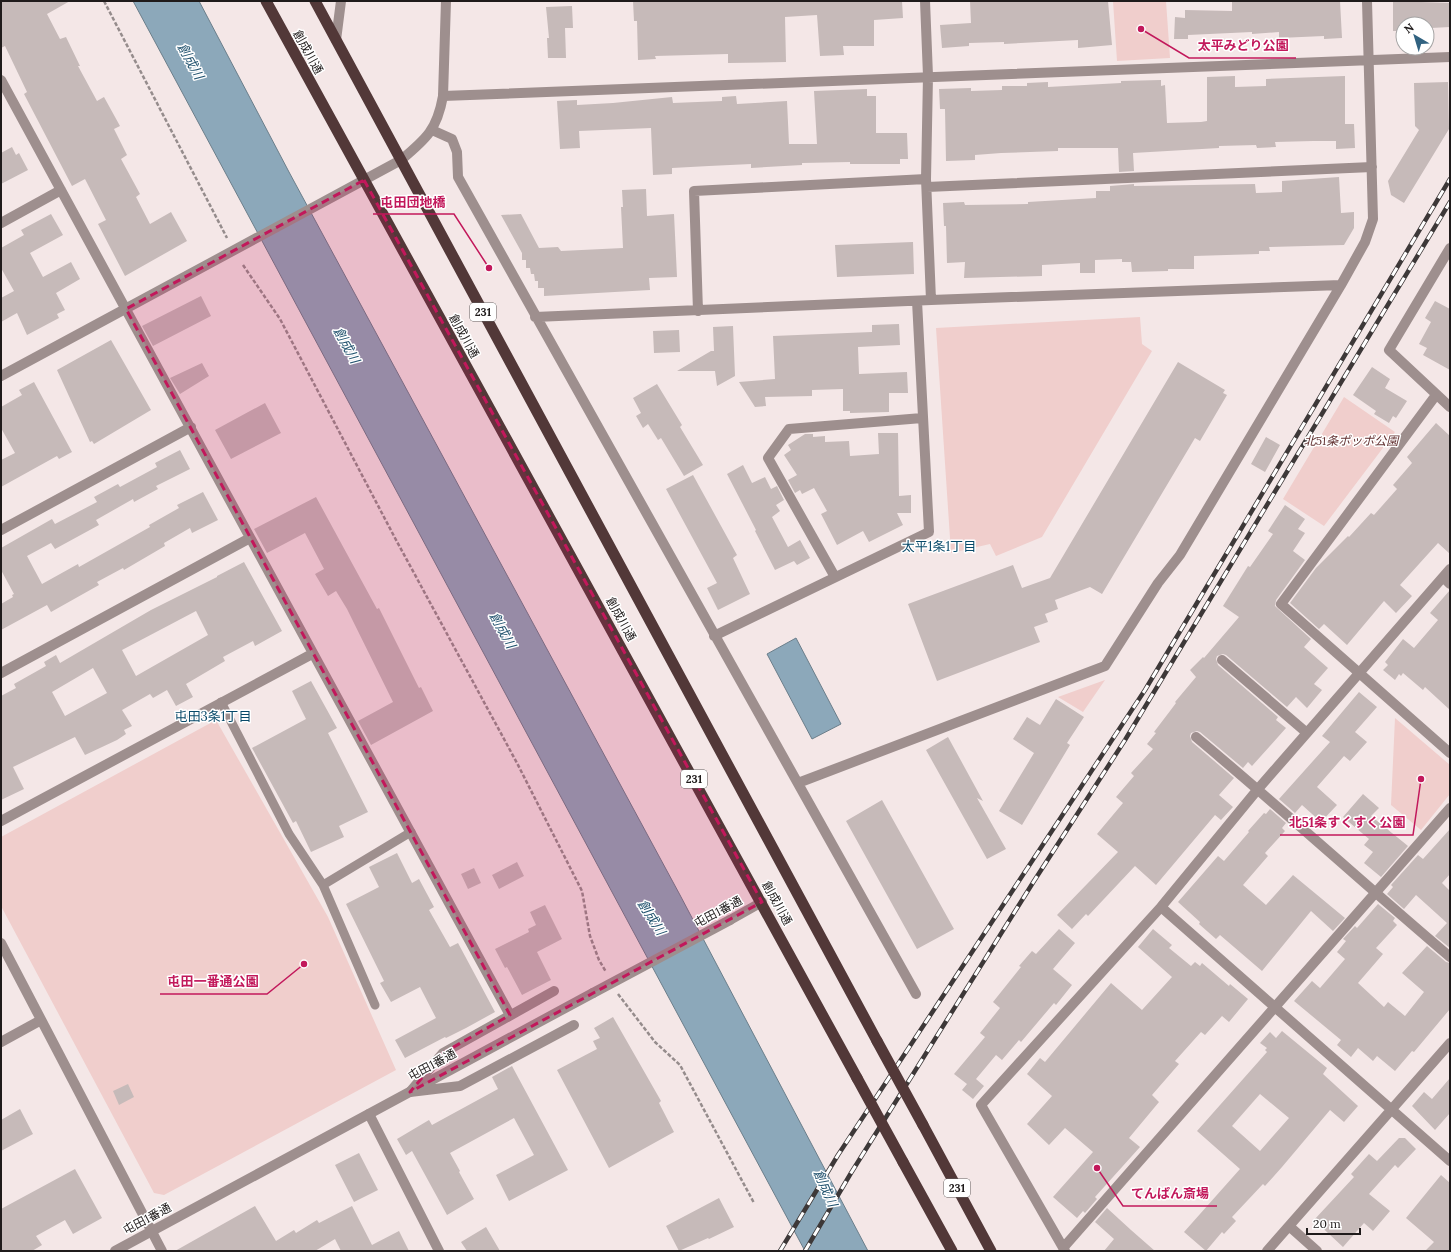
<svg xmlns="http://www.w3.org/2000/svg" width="1451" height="1252" viewBox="0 0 1451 1252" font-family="Lora,'Noto Sans JP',serif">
<rect width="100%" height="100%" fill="#f4e7e7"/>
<path fill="#f0cecc" d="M1113,1H1166L1170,58L1117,61Z
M1140,317L1142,344L1152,351L1042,537L996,556L990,544L951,553L936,328Z
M1344,397L1395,432L1324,526L1283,499Z
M1105,680L1083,712L1058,697Z
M1395,718L1450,765V794L1421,830L1391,805Z
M216,720L328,917L396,1070L164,1195L154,1193L1,906V837Z"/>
<path fill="#8ca8ba" stroke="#6b7e8a" d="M133,1H199L289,172L680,895L868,1251H805Z
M796,638L841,724L812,739L767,654Z"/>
<path fill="#c6bab9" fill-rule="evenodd" d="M1,1H70L47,14L60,39L66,37L80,66H78L97,101L104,97L120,126L114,129L127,155L121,159L140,194L136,197L150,224L171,212L187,241L125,276L98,224L106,220L85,179L72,186L24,94L27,92L5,46L1,48Z
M633,1H902L903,18L874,20V46H843L844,55L820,56L817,15L785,17L786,62L728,63V54L655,56L656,59L638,60L637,21H634Z
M970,1H1108L1112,45L1078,48V40L1004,44V42L969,43V46L942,48L940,25L971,23Z
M1232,1H1340L1342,38L1324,39V36L1279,38V32L1252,34V32L1188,35V39H1174L1175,17L1185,18V10L1232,11Z
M1393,1L1450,3V27L1431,28V29L1427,30V24H1403V31H1393Z
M572,6L573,28H565L566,58H548L547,38H549L546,7Z
M1235,76V87L1266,86V79L1345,76V124H1354L1355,148L1336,149V141H1313L1275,142L1276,147L1257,148L1256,145L1219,146V148L1133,153L1134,171L1119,172L1118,148H1058V151L1001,153L975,155V160L946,161L945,109H940L939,89L971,88V91L1002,90V86H1027V83L1048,82V87L1121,83V81L1161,80V86L1165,85L1167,123L1201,122L1207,121V77Z
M1448,82L1449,129L1404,203L1391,195L1388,181L1419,130L1415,126L1414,83Z
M867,89V96H876V133H907L908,159H900V164H850V162L802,163V165L751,168V164L709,166L672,168V174L653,175L651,128L579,131L580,148L560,149L557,101L577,100V105L613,103L672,97L673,103L722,101V97L736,96L737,104L787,101L789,144H817L814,91Z
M12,147L16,155L19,153L28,170L1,184V153Z
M1339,177L1341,213L1354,212V228L1344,245L1269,247L1270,251H1259V254L1194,256V269H1168V271L1132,272L1131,262H1122V259L1095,260V273H1080V263L1042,265V276L964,278L965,262L947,263L946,226H944L943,203L964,202L965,205L1028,204V202L1096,198V191H1110V186L1134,184V186L1255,184L1256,193L1282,192V181Z
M646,189L647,216L674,214L677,277L649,278L650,290L544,296V288H538V281H535L534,274H531L530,268H526V260H522V253L501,215L521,214L539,248L558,247L561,251L623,248L621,207H623L622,190Z
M51,214L63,235L30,253L43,277L71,262L80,279L56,293L65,310L57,314L59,318L27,335L17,313L1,322V298L14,291L1,268V248L24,235L21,230Z
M913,242L914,274L837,277L835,245Z
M201,296L211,316L153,346L142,326Z
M1435,301L1450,309V370L1423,355L1427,348L1419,344L1431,322L1425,318Z
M899,324L900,345L858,347L859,374L907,372L908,393H889V412L850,413V411H843V389L812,390V396L765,397L766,406L755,407L739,382L775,379L773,336L872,332V325Z
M733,326L735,376L717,386L715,371H677L711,351H714L713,327Z
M679,330L680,352L654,353L653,331Z
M111,340L151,410L94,444L92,441L90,442L57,370Z
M1178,362L1225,390L1223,393L1227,395L1200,441L1195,438L1102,594L1090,587L1055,600L1058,609L1045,614L1048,622L1034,627L1040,642L937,681L908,604L1013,565L1022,588L1050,578Z
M202,363L209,376L180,394L170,378Z
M1372,367L1390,379L1385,388L1407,401L1396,418L1393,416L1389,423L1374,414L1376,411L1353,395Z
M34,382L72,452L59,459L57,456L1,487V460L15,453L1,428V407L22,395L19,390Z
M657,384L682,425L680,427L703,465L684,476L661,438L658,440L648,424L643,428L636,416L641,413L633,398Z
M265,403L281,433L231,459L215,430Z
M1436,423L1450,436V554L1438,543L1400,585L1412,596L1396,613L1384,601L1347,645L1324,624L1319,629L1290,603L1316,568L1348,536L1349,537L1371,513L1374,515L1397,489L1393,485L1412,463L1407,457Z
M878,433H898L899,496L911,495V513H897L903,525L869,542L863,531L837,545L821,514L827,511L814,488L802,494L800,490L795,493L788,480L797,475L784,455L791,450L788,445L805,434H813V437L825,436V442L849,441L850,456L879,454Z
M1266,437L1280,445L1265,472L1251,464Z
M180,450L190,469L156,486L158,489L134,502L133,499L96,520L99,525L55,549L51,543L27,556L42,584L78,564L79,567L150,527L149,525L179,508L177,505L203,492L218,520L192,533L190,528L164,543L165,546L124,570L123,568L97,582L99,585L51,612L47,605L1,630V604L13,597L12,595L14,594L1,570V548L52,519L55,524L97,502L94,497L118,484L120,487L157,467L155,463Z
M743,465L752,483L765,477L771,489L777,486L784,500L776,505L780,511L772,517L788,547L800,540L810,558L797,565L794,561L775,570L755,531L756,530L727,474Z
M693,475L737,555L733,558L750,594L718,610L707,588L717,583L666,489Z
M316,497L377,609L379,608L419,688L421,687L433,711L371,745L358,721L393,702L347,609L336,591L328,596L315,574L324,569L305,533L267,553L254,529Z
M1285,505L1305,519L1298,529L1305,533L1293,551L1305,560L1276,600L1275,606L1311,639L1304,647L1328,668L1314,684L1322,690L1307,708L1296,697L1287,707L1226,655L1223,654L1217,656L1216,659L1218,665L1278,717L1276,720L1286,728L1252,766L1248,762L1243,768L1200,732L1197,731L1191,733L1190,736L1192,742L1234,778L1219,795L1233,807L1221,820L1215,815L1156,885L1135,866L1088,916L1086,914L1072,929L1057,915L1118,852L1097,834L1123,803L1116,797L1134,776L1131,773L1153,749L1147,744L1156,733L1154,732L1170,711L1176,703L1175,702L1196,677L1190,670L1203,657L1204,658L1239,617L1223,606L1248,566L1250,567L1273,534L1268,531Z
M244,562L282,631L255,646L253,641L223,657L225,661L186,684L193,697L176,706L167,690L153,698L150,694L122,710L132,726L124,730L126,734L117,740L85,755L75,737L13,767L24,789L1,800V696L16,688L14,684L46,666L44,662L56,655L60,663L151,610L217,577V576ZM196,611L208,635L136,676L122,650ZM93,668L107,693L65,716L52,692Z
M1450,590V710L1425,687L1423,690L1403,673L1401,676L1399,674L1395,680L1383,670L1388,665L1385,662L1403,639L1414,648L1438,620L1430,613Z
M311,681L337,728L328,733L368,812L339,826L344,837L311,852L296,821L293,823L252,748L306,719L292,691Z
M1359,692L1377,707L1355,732L1367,742L1350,761L1344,756L1317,787L1337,805L1321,822L1302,805L1295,813L1279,799L1330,742L1322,736Z
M1056,699L1084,717L1067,743L1070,745L1022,825L999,811L1034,753L1013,739L1027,717L1040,725Z
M948,737L983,801L977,798L1006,849L987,859L926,750Z
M1363,794L1379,808L1371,816L1408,846L1381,877L1364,863L1373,852L1364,845L1369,839L1343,817Z
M882,800L954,929L917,949L846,821Z
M1270,809L1286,823L1282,828L1285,831L1265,853L1268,856L1243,885L1266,905L1293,875L1345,918L1333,931L1311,911L1262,971L1220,935L1216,939L1199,924L1200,922L1178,902L1218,856L1224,861L1249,832L1248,831L1264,813L1266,814Z
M1450,829V874L1442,883L1450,891V948L1435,936L1447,923L1416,895L1404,909L1387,894L1393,887L1391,885L1418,855L1423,859Z
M397,853L412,883L419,879L434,907L429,910L450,947L458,943L495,1012L466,1028L446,1038L445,1037L405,1058L395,1040L436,1018L420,987L391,1002L380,983L384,981L346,904L379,887L369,867Z
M517,862L524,876L499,889L492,875Z
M474,868L481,883L468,889L461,874Z
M1378,904L1395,918L1393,921L1397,925L1376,948L1383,954L1358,983L1384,1007L1388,1002L1405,1016L1424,992L1402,973L1427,946L1446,962L1450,963V1009L1414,1052L1412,1051L1395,1071L1377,1056L1373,1061L1358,1048L1351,1057L1337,1045L1341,1040L1294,1001L1312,981L1320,988L1345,959L1337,952L1346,941L1343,939L1355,926L1357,928Z
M545,905L562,939L537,952L551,980L522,995L507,967L505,968L495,949L529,932L528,929L536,925L530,912Z
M1059,929L1075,943L1053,969L1072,985L1056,1005L1054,1003L1021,1042L1019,1040L1002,1060L996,1055L976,1079L984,1086L973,1099L962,1090L967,1084L954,1074L985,1037L980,1033L1000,1008L993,1002L1021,967L1019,966L1032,951L1036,954Z
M1153,929L1172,945L1169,948L1191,966L1195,962L1200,966L1202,963L1229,986L1230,984L1248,999L1229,1022L1222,1016L1205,1035L1201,1032L1175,1061L1179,1064L1152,1095L1159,1102L1129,1138L1140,1147L1095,1197L1097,1199L1085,1213L1083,1211L1077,1218L1053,1197L1093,1152L1065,1128L1049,1145L1027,1124L1052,1096L1027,1074L1040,1058L1045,1062L1111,983L1142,1010L1172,977L1138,947Z
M613,1017L661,1101L659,1103L674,1132L609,1168L557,1070L597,1049L593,1041L600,1038L594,1028Z
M1282,1031L1327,1068L1323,1074L1358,1106L1344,1122L1330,1110L1282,1167L1265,1186L1263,1184L1232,1217L1236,1221L1224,1234L1222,1232L1206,1251L1184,1232L1240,1169L1197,1131L1267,1052L1265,1050L1267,1048L1260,1043L1270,1032L1276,1038ZM1260,1094L1289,1118L1260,1151L1232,1126Z
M512,1066L568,1170L509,1201L496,1175L534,1155L514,1118L450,1153L460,1171L459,1172L474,1199L447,1215L412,1151L406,1155L397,1139L429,1120L432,1125L498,1089L492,1077Z
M1450,1078V1113L1435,1130L1412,1106L1424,1092L1432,1099Z
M128,1084L134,1097L119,1105L113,1091Z
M20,1109L33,1134L1,1151V1120Z
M1399,1138H1405L1416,1149L1398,1168L1395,1165L1369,1194L1390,1211L1373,1231L1364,1223L1343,1247L1314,1220L1354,1177L1351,1174L1369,1154L1377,1161Z
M359,1153L378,1190L354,1202L335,1165Z
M75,1169L102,1218L73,1234L65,1220L36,1236L42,1245L32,1251H1V1209Z
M1441,1175L1450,1183V1251H1425L1434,1242L1406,1218Z
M719,1198L734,1227L709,1239L708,1238L679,1251L666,1226Z
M255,1206L276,1241L294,1230L296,1233L317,1220L319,1223L352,1206L372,1245L370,1246L399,1231L409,1251H341L335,1239L315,1251H175Z
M1107,1208L1131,1230L1155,1251H1104L1114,1239L1095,1222Z
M486,1227L500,1251H467L461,1242Z"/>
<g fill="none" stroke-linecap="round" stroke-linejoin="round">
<path stroke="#958c8c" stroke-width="2.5" stroke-dasharray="4 2" stroke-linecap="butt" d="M104,1L227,238
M243,265L280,319L395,538L517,763L582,891L590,936L599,960L606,972
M618,994L655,1042L680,1065L754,1203"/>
<path stroke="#9e8f8e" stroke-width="9" d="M221,702L289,834L323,885
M375,1005L323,885L411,832"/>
<path stroke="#9e8f8e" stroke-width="10" d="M925,1L928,76L926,179L931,300
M336,40L341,1
M1,80L510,1015
M443,96L1450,57
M432,130L452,139L457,152L458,177L916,994
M927,187L1372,167
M1,223L61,190
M1450,248L1389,350L1450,407
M698,311L694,191L926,179
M535,317L931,300L1341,285L1365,242L1373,219L1367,1
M1436,395L1281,604L1450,753
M1,530L191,427
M835,577L768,458L789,429L922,418
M1443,577L1450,584
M714,636L929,532L917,301
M1222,660L1307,733
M1,673L250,538
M1196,737C1282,809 1364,884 1450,957
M798,783L1105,666L1158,583L1180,555L1341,285
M1,821L312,654
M1161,907L1450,1161
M1,943L162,1251
M554,991L443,1053L410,1092L460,1086L574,1025
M1,1042L41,1020
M369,1114L439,1251
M1289,1226L1317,1251
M1063,1248L1450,808
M1065,1251L981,1105L1161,907L1258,789L1450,569
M1267,1251L1450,1043"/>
<path stroke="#9e8f8e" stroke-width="10" d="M1,376L401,160C426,139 437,130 443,96L446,1
M730,920L762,902
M115,1251L593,993"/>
<path stroke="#523838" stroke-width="11" d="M266,1L857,1078
M315,1L877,1041
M923,1125L991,1251
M903,1162L952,1251"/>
<defs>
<path id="rail" d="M780,1251L838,1155L1145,690L1450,179
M805,1251L851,1173L1034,881L1125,740L1450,202"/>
</defs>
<use href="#rail" stroke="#3d3838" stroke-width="4.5"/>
<use href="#rail" stroke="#fff" stroke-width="3" stroke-dasharray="9" stroke-linecap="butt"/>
<path stroke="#9e8f8e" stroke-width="10" d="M593,993L730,920"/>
<path stroke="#523838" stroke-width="11" d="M877,1041L923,1125
M857,1078L903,1162"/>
</g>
<path fill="#c2185b" fill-opacity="0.2" stroke="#c2185b" stroke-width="3" stroke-dasharray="8 5" stroke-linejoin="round" d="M364,180L762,902L410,1092L443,1053L510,1015L126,309Z"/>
<g text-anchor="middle" stroke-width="3" stroke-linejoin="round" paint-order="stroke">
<g fill="#fff" stroke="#625f5f" stroke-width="1">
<rect x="470" y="303" width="26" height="18" rx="3"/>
<rect x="681" y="770" width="26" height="18" rx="3"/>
<rect x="944" y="1179" width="26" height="18" rx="3"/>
</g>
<g font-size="11" font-weight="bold" fill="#1f1b1b">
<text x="483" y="316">231</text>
<text x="694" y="783">231</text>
<text x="957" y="1192">231</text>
</g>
<g font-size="12" fill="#1f1b1b" stroke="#fff">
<text transform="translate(308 52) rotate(61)" y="4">創成川通</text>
<text transform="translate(464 336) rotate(61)" y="4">創成川通</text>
<text transform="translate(621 619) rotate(61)" y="4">創成川通</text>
<text transform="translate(777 903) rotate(61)" y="4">創成川通</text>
<text transform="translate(718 912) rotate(-28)" y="4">屯田1番通</text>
<text transform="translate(432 1065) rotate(-28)" y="4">屯田1番通</text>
<text transform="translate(147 1219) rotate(-28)" y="4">屯田1番通</text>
</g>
<g font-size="12" font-style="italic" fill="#613030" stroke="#fff">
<text x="1351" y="445">北51条ポッポ公園</text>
</g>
<g font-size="13" font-style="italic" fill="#22536f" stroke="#fff">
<text transform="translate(191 61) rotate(61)" y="5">創成川</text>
<text transform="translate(347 345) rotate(61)" y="5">創成川</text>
<text transform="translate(503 630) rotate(61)" y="5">創成川</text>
<text transform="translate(652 917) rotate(57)" y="5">創成川</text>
<text transform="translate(826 1188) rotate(66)" y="5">創成川</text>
</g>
<g font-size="13" fill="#084969" stroke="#fff">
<text x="939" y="551">太平1条1丁目</text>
<text x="213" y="721">屯田3条1丁目</text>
</g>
</g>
<path fill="none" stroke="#c2185b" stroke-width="1.5" d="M1141 29L1189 58H1296M489 268L454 214H373M1421 779L1413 835H1280M304 964L267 994H160M1097 1168L1123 1206H1217"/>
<g fill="#c2185b" stroke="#fff" stroke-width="1.5">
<circle cx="1141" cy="29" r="4"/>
<circle cx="489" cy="268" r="4"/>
<circle cx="1421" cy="779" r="4"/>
<circle cx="304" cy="964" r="4"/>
<circle cx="1097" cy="1168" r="4"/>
</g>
<g font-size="13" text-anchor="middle" font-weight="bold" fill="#c2185b" stroke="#fff" stroke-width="3" stroke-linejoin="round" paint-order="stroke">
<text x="1243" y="50">太平みどり公園</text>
<text x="413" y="207">屯田団地橋</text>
<text x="1347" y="827">北51条すくすく公園</text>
<text x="213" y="986">屯田一番通公園</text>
<text x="1170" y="1198">てんぱん斎場</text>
</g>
<rect width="1451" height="1252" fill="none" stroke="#1f1b1b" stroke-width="4"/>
<g transform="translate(1415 36) rotate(322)"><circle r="19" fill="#ffffff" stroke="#a5a4a4"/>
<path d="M0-3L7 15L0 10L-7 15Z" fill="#316280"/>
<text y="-6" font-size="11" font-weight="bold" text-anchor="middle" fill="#1f1b1b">N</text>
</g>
<path d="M1307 1228v6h53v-6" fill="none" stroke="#1f1b1b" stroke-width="2"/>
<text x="1313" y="1228" font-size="12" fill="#1f1b1b" stroke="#ffffff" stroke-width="3" paint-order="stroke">20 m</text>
</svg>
